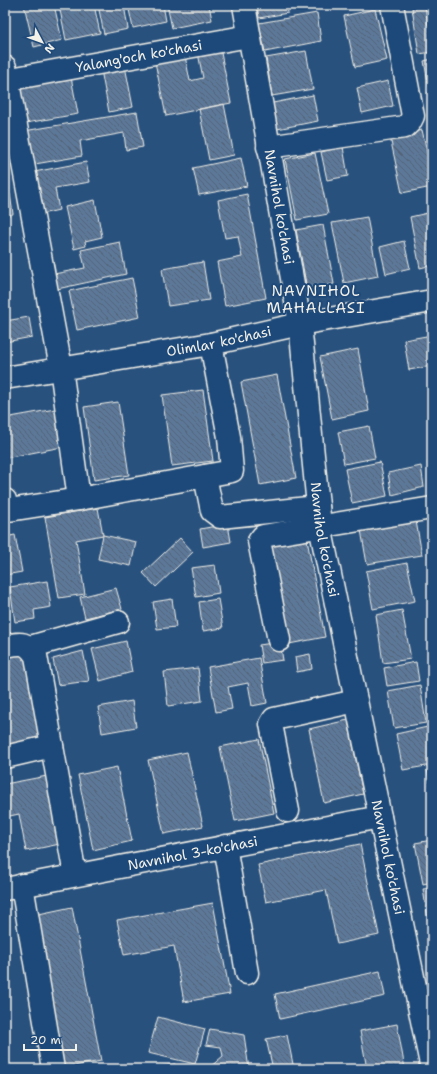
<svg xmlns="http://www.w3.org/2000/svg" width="437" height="1074" viewBox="0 0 437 1074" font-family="'Shantell Sans',sans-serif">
<defs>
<pattern id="building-back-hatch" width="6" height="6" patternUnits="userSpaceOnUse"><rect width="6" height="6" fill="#5b7899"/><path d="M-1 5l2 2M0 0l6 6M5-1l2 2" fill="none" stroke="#536274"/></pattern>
</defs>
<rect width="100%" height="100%" fill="#28517e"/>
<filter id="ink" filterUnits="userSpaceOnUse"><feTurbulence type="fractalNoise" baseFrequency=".025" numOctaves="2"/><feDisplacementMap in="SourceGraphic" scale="8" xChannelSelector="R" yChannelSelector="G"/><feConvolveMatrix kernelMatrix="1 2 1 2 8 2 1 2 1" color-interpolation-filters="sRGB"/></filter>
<g filter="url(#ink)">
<path fill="url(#building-back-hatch)" stroke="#f4f1e8" d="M24,5H54L62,40L34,47Z
M59,5H94L100,33L66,40Z
M98,5H124L128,29L104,34Z
M128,5H163L166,21L133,28Z
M167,5H209L212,20L172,28Z
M257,5H287L288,13L259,18Z
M425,6L428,25H432V52L419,54L412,8Z
M375,9L387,60L355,67L344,16Z
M317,13L321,41L265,52L259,23Z
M220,48L231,103L166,116L155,62L185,56L190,81L203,78L198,53Z
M306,51L313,89L272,96L266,58Z
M432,59V87H429L424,61Z
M125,66L133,107L109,112L101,70Z
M71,77L78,114L20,124L13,88Z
M388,81L393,106L362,113L357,88Z
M428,92H432V113Z
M313,95L318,121L277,129L273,103Z
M224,104L234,155L209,160L199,109Z
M137,112L143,147L126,150L124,133L80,141L82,156L29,165L24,131Z
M422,130L432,173V187L402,193L390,137Z
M343,147L348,176L327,180L321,152Z
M315,153L328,214L297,220L285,159Z
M241,158L247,186L199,195L193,168Z
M86,162L90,182L55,188L59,210L37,215L29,173Z
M5,194H10L13,214L5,216Z
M247,194L266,298L225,306L217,262L242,257L238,236L225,238L218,200Z
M95,200L102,237L85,241L86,246L74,249L65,207Z
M432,212V265L420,268L410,217Z
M367,217L378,276L344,283L332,223Z
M323,225L334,284L307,289L296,230Z
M404,241L410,268L386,274L380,247Z
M120,242L126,274L57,289L54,274L85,268L81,250Z
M203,262L209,300L168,306L162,269Z
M132,278L140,317L77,330L69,291Z
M29,317L32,337L5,342V321Z
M432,335V366L409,370L404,340Z
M358,349L369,411L332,419L320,357Z
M277,375L296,478L260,485L241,382Z
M203,390L213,461L172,466L162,395Z
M118,402L129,475L94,480L84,407Z
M55,409L62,447L5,458V418Z
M369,426L375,458L344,464L338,432Z
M380,462L387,496L352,503L345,469Z
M428,462H432V483Z
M421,466L424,487L392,495L388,473Z
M98,508L103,535L76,540L85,594L59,598L45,517Z
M416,521L422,555L367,564L361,530Z
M228,524L231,542L203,547L200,529Z
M306,534L325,637L289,644L270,541Z
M15,535L22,572L5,575V537Z
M103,535L136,542L131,566L98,559Z
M180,538L193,552L156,587L143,573Z
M407,563L415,601L373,609L366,571Z
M215,565L219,593L196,597L191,568Z
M47,581L51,607L34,610L35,619L15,622L10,587Z
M116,588L122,609L85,618L80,597Z
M172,599L176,627L157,629L153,602Z
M218,599L223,628L203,631L199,602Z
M402,610L411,659L383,663L376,615Z
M126,641L132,672L100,681L92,649Z
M280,642L283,660L262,663L259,645Z
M83,651L89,681L58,685L53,659Z
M28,653L43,738L5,745V657Z
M310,654L312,669L297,672L295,657Z
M259,658L267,703L252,706L248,683L228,687L232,709L216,712L208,667Z
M416,662L419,681L387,686L384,668Z
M198,668L202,701L168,706L164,672Z
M420,685L426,723L394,728L388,691Z
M132,701L136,727L102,733L98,707Z
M348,720L363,794L324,803L309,729Z
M432,726V765L403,770L396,734Z
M259,739L274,813L235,821L220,747Z
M187,752L203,826L164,834L148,760Z
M117,767L132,841L93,850L78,775Z
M432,769V793L427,770Z
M47,776L60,844L26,851L19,814L5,817V784Z
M432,840V882L423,884L415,843Z
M360,844L379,935L337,944L326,890L266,902L258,865Z
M432,888V925L429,926L423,889Z
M213,903L230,994L184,1002L174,946L124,955L117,920Z
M72,907L101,1061L63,1068L34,915Z
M380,971L385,996L280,1019L275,994Z
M158,1017L205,1029L195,1064L148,1053Z
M397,1024L405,1069H367L360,1031Z
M210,1029L244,1035L249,1069H209V1068L223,1056L221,1047L206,1045Z
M287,1035L294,1069H273L266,1039Z
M175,1064L176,1069H147Z"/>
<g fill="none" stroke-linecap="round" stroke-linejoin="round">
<defs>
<g id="minor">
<path id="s1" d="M244,5L300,324L320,526L432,1069"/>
<path d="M5,67L61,368L79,499L232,471L229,437L211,344"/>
<path id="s2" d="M5,80L249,36"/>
<path d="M268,147L405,127L410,122L413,116L392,5"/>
<path id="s3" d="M5,378L211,344L300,324L432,301"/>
<path d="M205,476L212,511L220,517L318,507"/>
<path d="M5,500L6,506L9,510L79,499"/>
<path d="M279,640L259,541L263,536L432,508"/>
<path d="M5,646C21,643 26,641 36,656L75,875"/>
<path d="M30,647L118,622"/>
<path d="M5,757L52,746"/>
<path d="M288,811L271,724L274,719L356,701"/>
<path d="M225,846L247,973"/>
<path d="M22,885L53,1069"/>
<path id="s4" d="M5,889L380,817"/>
</g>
</defs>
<use href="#minor" stroke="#f4f1e8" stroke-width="25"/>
<use href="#minor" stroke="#1f4a7a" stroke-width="22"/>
</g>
</g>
<g text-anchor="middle" stroke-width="4" stroke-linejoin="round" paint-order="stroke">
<g font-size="14" fill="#f4f1e8" stroke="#1f4a7a">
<text dy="5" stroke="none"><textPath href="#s2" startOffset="136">Yalang'och ko'chasi</textPath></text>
<text dy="5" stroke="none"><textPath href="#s1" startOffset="205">Navnihol ko'chasi</textPath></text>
<text dy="5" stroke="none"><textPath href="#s3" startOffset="217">Olimlar ko'chasi</textPath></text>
<text dy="5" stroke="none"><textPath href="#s1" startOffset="541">Navnihol ko'chasi</textPath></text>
<text dy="5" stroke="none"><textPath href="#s4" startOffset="191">Navnihol 3-ko'chasi</textPath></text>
<text dy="5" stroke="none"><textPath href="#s1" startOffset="865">Navnihol ko'chasi</textPath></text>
</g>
<g font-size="15" letter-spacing="1" fill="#f4f1e8" stroke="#1f4a7a">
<text x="316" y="296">NAVNIHOL<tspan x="316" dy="17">MAHALLASI</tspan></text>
</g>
</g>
<rect width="437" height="1074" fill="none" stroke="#1f4a7a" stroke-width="20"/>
<rect x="10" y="10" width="417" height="1054" fill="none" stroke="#f4f1e8" stroke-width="1.5" filter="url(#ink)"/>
<g transform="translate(42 42) rotate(131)" stroke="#1f4a7a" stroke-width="3" paint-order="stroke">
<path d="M0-3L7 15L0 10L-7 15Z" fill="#f4f1e8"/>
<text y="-6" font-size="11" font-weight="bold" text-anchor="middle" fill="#f4f1e8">N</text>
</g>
<path d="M24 1044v6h52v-6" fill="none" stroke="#f4f1e8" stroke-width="2"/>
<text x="30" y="1044" font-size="12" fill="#f4f1e8" stroke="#1f4a7a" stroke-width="3" paint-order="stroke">20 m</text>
</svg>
